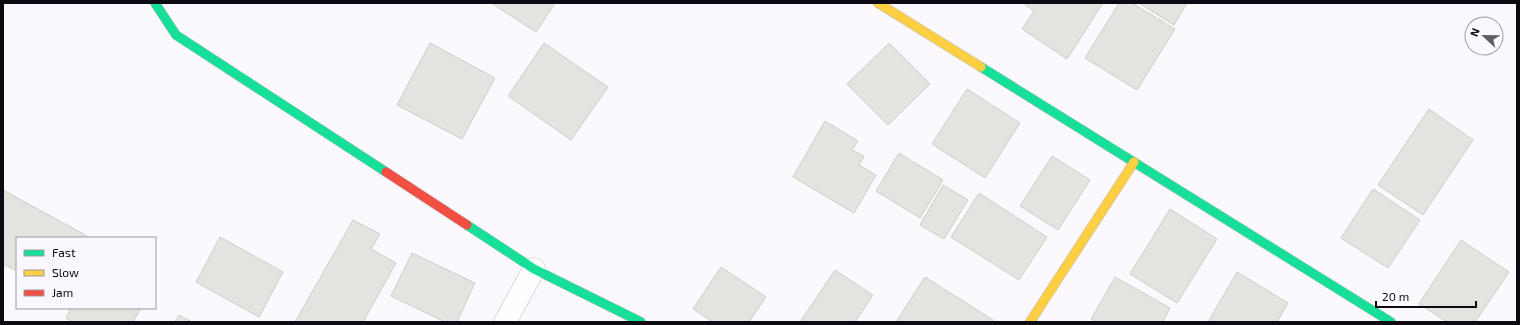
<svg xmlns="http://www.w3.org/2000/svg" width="1520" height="325" viewBox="0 0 1520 325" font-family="'Exo 2',sans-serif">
<rect width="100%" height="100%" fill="#fbf9fd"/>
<path fill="#e5e3df" stroke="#cfccc9" d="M491,3H555L536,32Z
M1026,3H1103L1067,59L1022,29L1034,11L1025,5Z
M1119,3H1132L1175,29L1137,90L1085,58Z
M1139,3H1187L1174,25Z
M430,43L495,78L462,139L397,105Z
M544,43L608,87L571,140L508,96Z
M889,43L930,84L888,125L847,84Z
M967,89L1020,123L985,178L932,144Z
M1429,109L1473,140L1423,215L1378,185Z
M825,121L858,141L852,150L864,156L859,165L876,175L854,213L793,177Z
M899,153L943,180L920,218L876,191Z
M1052,156L1090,180L1058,230L1020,206Z
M943,185L968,200L944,239L920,225Z
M1373,189L1420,220L1388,268L1341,238Z
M3,190L87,236L86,238H17V271L3,264Z
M979,193L1047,237L1019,280L951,237Z
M1170,209L1217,239L1177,303L1130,274Z
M353,220L380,234L371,249L396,263L363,322H295Z
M220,237L283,272L259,317L196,282Z
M1461,240L1509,272L1475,322H1447L1419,304Z
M412,253L475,283L457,322H445L391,296Z
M721,267L766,297L749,322H713L693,309Z
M835,270L873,295L855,322H800Z
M1237,272L1288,303L1277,322H1208Z
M925,277L993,320L991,322H896Z
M1115,277L1170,308L1163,322H1096L1091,319Z
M71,308H141L133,322H73L66,318Z
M179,315L192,322H175Z"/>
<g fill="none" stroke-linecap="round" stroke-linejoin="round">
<defs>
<path id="street" d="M505,322L534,269"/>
<path id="fast" d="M155,3L176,35L386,172
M981,67L1391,322
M467,225L534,269L641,322"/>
<path id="slow" d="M878,3L981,67
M1030,322L1134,162"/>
<path id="jam" d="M386,172L467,225"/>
</defs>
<use href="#street" stroke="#bcb9c0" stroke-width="23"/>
<use href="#fast" stroke="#bcb9c0" stroke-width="10"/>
<use href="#slow" stroke="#bcb9c0" stroke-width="10"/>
<use href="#jam" stroke="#bcb9c0" stroke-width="10"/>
<use href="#street" stroke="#fefeff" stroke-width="22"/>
<use href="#fast" stroke="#16e098" stroke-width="9"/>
<use href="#slow" stroke="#ffcf43" stroke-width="9"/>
<use href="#jam" stroke="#f24e42" stroke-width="9"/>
</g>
<rect width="1520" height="325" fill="none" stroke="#0e0a13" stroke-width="8"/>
<rect x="16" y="237" width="140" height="72" fill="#faf8fe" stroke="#9c99a0"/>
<rect x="24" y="250" width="20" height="6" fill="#16e098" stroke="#9c99a0"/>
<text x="52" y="257" font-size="12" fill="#0e0a13">Fast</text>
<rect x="24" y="270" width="20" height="6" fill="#ffcf43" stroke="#9c99a0"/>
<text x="52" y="277" font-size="12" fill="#0e0a13">Slow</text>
<rect x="24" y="290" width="20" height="6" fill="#f24e42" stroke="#9c99a0"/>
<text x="52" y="297" font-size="12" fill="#0e0a13">Jam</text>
<g transform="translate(1484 36) rotate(292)"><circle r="19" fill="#faf8fe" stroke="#9c99a0"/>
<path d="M0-3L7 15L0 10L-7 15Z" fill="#615e65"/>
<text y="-6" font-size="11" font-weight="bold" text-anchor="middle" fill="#0e0a13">N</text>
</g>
<path d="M1376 301v6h100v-6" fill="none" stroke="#0e0a13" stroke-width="2"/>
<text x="1382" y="301" font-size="12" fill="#0e0a13" stroke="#faf8fe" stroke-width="3" paint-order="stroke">20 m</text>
</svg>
